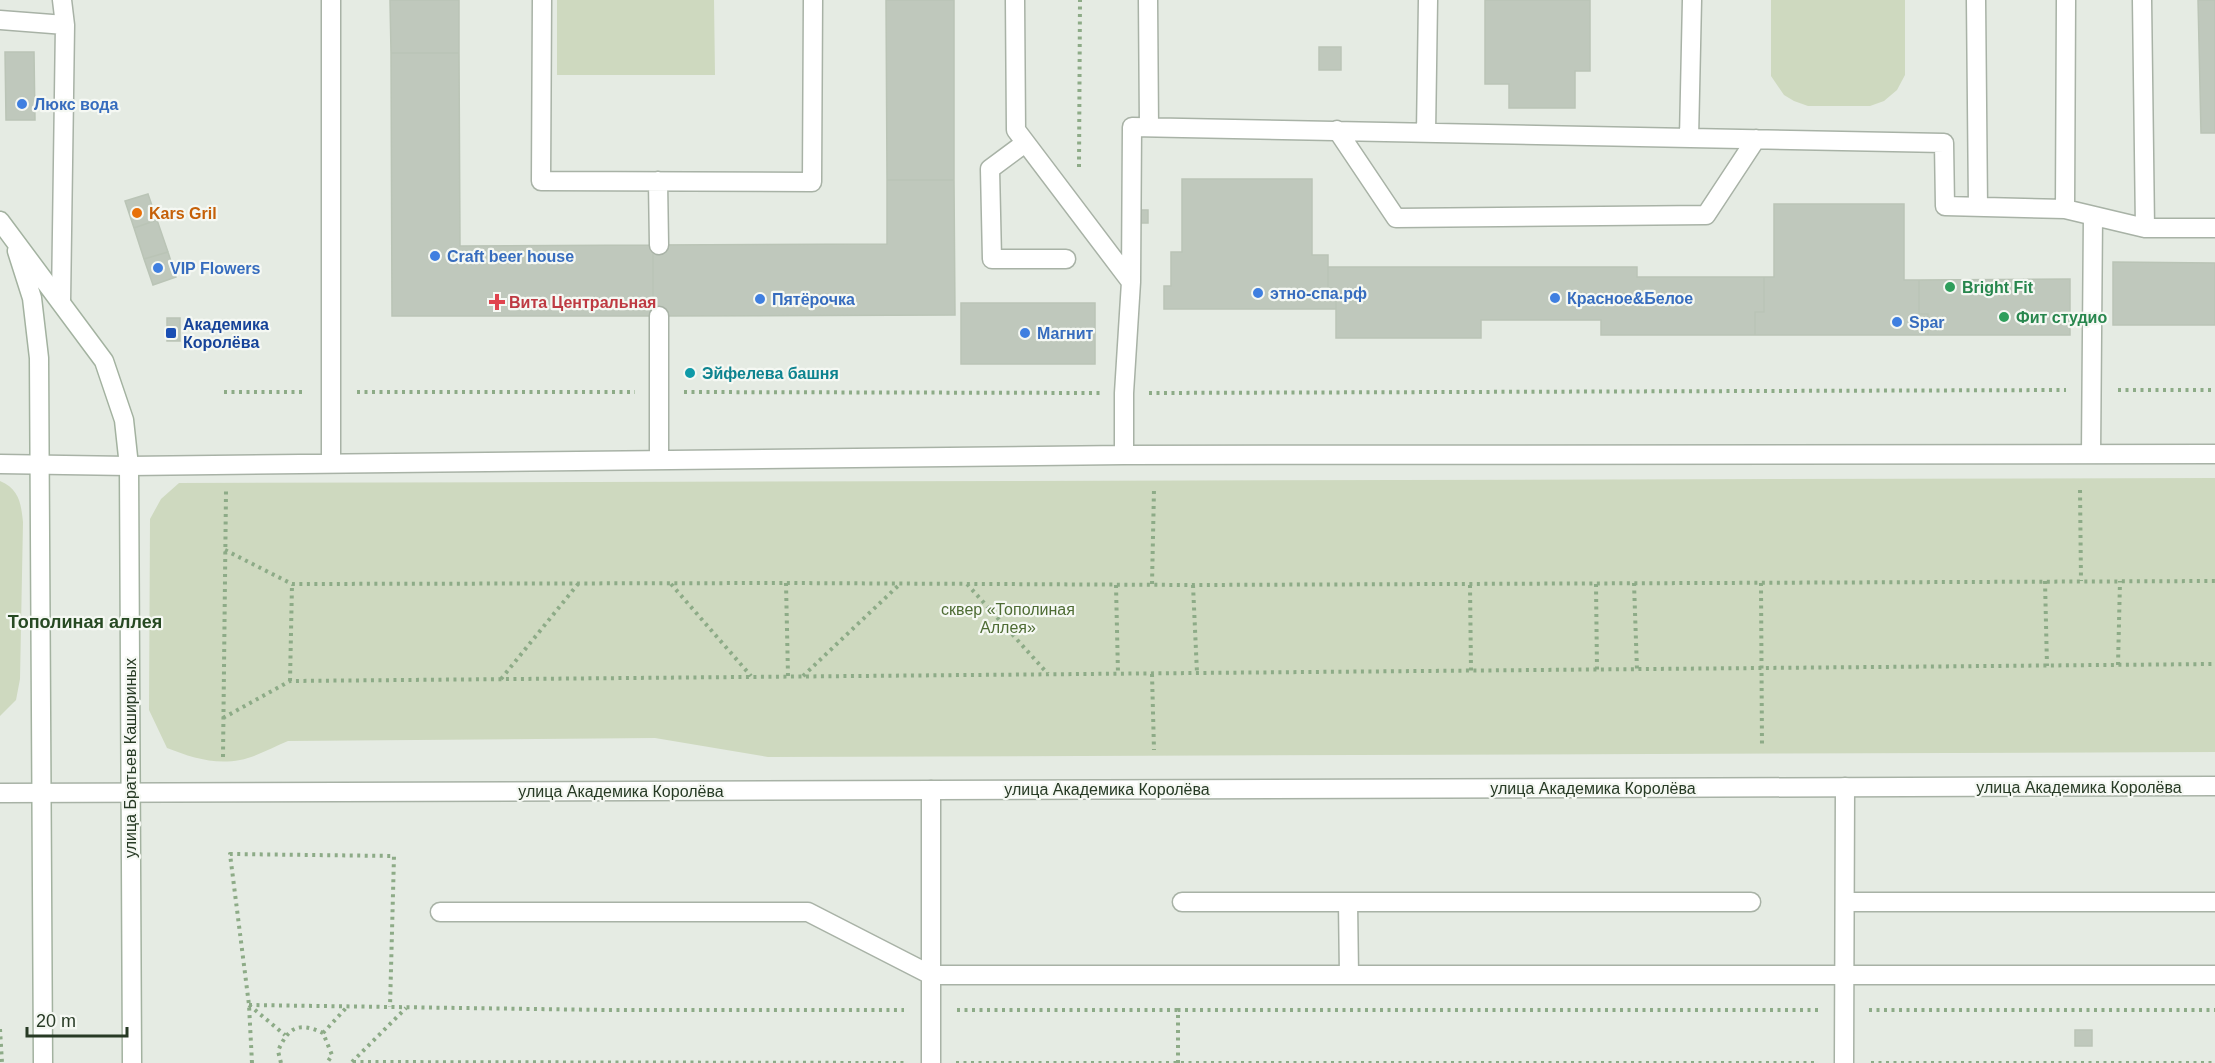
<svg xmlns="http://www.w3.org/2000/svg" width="2215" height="1063" viewBox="0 0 2215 1063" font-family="Helvetica,sans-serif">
<rect width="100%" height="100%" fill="#e5ebe3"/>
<path fill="#ced9bf" d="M557,0H714L715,75H557Z
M1771,0H1905V75L1897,90L1884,101L1870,106H1808L1794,101L1784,95L1771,76Z
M2215,478V752L768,757L655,738L288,741C273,747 256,757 240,760C214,765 190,757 167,748L149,710L150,519L161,499L179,483Z
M0,481C19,489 21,503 23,522L20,679L16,700L0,716Z"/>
<path fill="#bfc8bc" stroke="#bac4b6" stroke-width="1.5" d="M390,0H459V53H391Z
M886,0H954V180H887Z
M1485,0H1590V71H1575V108H1509V84H1485Z
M2198,0H2215V133H2201Z
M1319,47H1341V70H1319Z
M5,52H34L35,120H6Z
M391,53H459L460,246L653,245V316H392Z
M1182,179H1312V255H1328V288H1336V309H1164V286H1171V252H1182Z
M887,180H954L955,315L653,316V245L887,244Z
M148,194L157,220L134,228L125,201Z
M1774,204H1904V280H1919V314H1928V335H1755V312H1764V277H1774Z
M1137,210H1148V223H1137Z
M157,220L168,252L144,259L134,228Z
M168,252L176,277L153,285L144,259Z
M2113,262L2215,263V325H2113Z
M1328,267H1637V277H1764V312H1755V335H1601V320H1481V338H1336V288H1328Z
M2070,279V335H1928V314H1919V280Z
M961,303H1095V364H961Z
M167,318H180V341H167Z
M2075,1030H2092V1046H2075Z"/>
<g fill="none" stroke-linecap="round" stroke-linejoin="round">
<defs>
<path id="service" d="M542,0L541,181L812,182L813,0
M1015,0L1016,130L1131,282L1124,393V455
M1148,0L1149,127
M1976,0L1978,207
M2142,0L2145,228
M0,20L65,25
M1337,130L1396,218L1706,215L1756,139
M1426,133L1428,0
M1689,138L1692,0
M1025,143L990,169L992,259H1066
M658,181L659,245
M2065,209L2066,0
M1131,282L1132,127L1944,143L1945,206L2065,209L2145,228H2215
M61,302L65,25L62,0
M659,316V459
M2091,454L2093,216
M331,463V0
M0,464L129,466L1124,455L2215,454
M931,790V1063
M1182,902H1751
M1348,902L1349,975
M1845,902H2215
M440,912H808L931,975H2215
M1844,1063L1845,787"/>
<path id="tertiary" d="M0,793L2215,786"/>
<path id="secondary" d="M0,221L104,361L124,420L129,466L132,1063
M17,251L32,298L39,358L43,1063"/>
</defs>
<use href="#service" stroke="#a8b2a6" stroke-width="21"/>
<use href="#tertiary" stroke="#a8b2a6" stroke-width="21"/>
<use href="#secondary" stroke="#a3b2a0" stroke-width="21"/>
<path stroke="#8dab87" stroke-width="4" stroke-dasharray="3 4.5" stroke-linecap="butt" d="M1079,167L1080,0
M2118,390H2215
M224,392H305
M357,392H635
M684,392L1100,393
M1149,393L2066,390
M2080,490L2081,581
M225,550L292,584L786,583L1193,585L2215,581
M2045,581L2047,666
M786,583L788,676
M1634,583L1637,670
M1761,583L1762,748
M671,584L751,676
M967,584L1048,674
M1152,584L1154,489
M1596,584L1597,670
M1116,585L1118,674
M1193,585L1197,673
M1470,585L1471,671
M2118,665L2120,581
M1152,674L1154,750
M803,676L900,584
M501,679L578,584
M290,681L292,584
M223,718L290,681L2215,664
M223,757L226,491
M249,1005L606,1010H904
M249,1005L285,1035
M957,1010H1178
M1869,1010H2215
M0,1029L2,1063
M323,1033L347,1007
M352,1062L406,1008
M353,1062L906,1063
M252,1063L249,1005L230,854L394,856L390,1007
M281,1063L278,1051C288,1028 298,1021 323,1033L332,1055L327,1063
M956,1063H1818
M1178,1063V1010H1820
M1871,1063H2215"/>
<use href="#service" stroke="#fff" stroke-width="18"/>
<use href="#tertiary" stroke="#fff" stroke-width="18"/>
<use href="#secondary" stroke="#fff" stroke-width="18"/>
</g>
<g fill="#3f7fe0" stroke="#f5f8f3" stroke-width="2">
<circle cx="22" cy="104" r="6"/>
<circle cx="435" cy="256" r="6"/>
<circle cx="158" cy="268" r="6"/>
<circle cx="1258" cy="293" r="6"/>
<circle cx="1555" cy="298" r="6"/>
<circle cx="760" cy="299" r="6"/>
<circle cx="1897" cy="322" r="6"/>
<circle cx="1025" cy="333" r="6"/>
</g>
<circle fill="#e8710a" stroke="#f5f8f3" stroke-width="2" cx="137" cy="213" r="6"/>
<g fill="#2e9e5b" stroke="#f5f8f3" stroke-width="2">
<circle cx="1950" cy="287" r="6"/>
<circle cx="2004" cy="317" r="6"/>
</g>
<path fill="#e0444e" stroke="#f5f8f3" stroke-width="2" d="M494 293h6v6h6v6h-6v6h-6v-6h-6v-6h6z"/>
<rect fill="#1a4fb4" stroke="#f5f8f3" stroke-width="2" x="165" y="327" width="12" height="12" rx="3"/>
<circle fill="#0f9aa8" stroke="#f5f8f3" stroke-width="2" cx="690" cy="373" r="6"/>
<g text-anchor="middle" stroke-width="4.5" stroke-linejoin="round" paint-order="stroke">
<g font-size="16" font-weight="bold" fill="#366cbe" stroke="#f5f8f3" text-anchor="start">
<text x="34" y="110">Люкс вода</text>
<text x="447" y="262">Craft beer house</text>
<text x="170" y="274">VIP Flowers</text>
<text x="1270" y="299">этно-спа.рф</text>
<text x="1567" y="304">Красное&amp;Белое</text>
<text x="772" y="305">Пятёрочка</text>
<text x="1909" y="328">Spar</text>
<text x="1037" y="339">Магнит</text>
</g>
<g font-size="16" font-weight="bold" fill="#c56008" stroke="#f5f8f3" text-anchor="start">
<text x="149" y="219">Kars Gril</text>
</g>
<g font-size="16" font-weight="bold" fill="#27864d" stroke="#f5f8f3" text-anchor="start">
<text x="1962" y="293">Bright Fit</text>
<text x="2016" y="323">Фит студио</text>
</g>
<g font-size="16" font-weight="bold" fill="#be3a42" stroke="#f5f8f3" text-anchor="start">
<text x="509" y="308">Вита Центральная</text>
</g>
<g font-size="16" font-weight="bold" fill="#164399" stroke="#f5f8f3" text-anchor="start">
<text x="183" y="330">Академика<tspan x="183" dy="18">Королёва</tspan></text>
</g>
<g font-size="16" font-weight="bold" fill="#0d838f" stroke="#f5f8f3" text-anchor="start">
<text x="702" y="379">Эйфелева башня</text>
</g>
<g font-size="16" fill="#4e6c34" stroke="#f5f8f3">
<text x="1008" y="615">сквер «Тополиная<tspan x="1008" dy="18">Аллея»</tspan></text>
</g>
<g font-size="16" fill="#273a25" stroke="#f5f8f3">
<text transform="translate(130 758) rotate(-90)" y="6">улица Братьев Кашириных</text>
<text x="2079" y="793">улица Академика Королёва</text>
<text x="1593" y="794">улица Академика Королёва</text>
<text x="1107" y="795">улица Академика Королёва</text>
<text x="621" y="797">улица Академика Королёва</text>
</g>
<g font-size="18" font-weight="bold" fill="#274a23" stroke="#f5f8f3">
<text x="85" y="628">Тополиная аллея</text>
</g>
</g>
<path d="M27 1027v9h100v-9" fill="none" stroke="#273a25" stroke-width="3"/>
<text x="36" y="1027" font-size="18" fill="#273a25" stroke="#f5f8f3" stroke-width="4.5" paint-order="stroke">20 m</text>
</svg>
